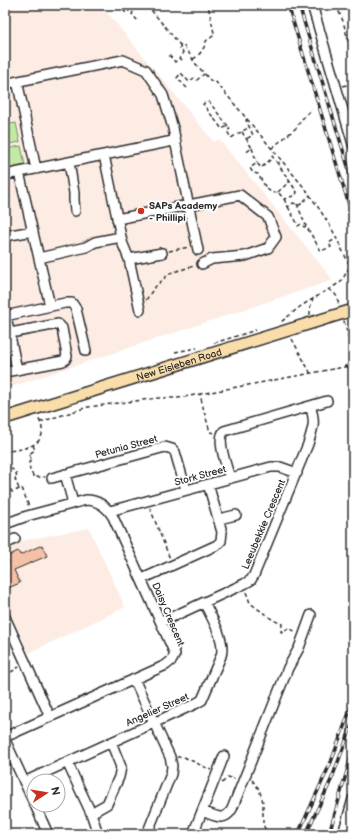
<svg xmlns="http://www.w3.org/2000/svg" width="358" height="839" viewBox="0 0 358 839" font-family="'Balsamiq Sans',sans-serif">
<rect width="100%" height="100%" fill="#fff"/>
<filter id="ink" filterUnits="userSpaceOnUse"><feTurbulence type="fractalNoise" baseFrequency=".025" numOctaves="2"/><feDisplacementMap in="SourceGraphic" scale="8" xChannelSelector="R" yChannelSelector="G"/><feConvolveMatrix kernelMatrix="1 2 1 2 8 2 1 2 1" color-interpolation-filters="sRGB"/></filter>
<g filter="url(#ink)">
<path fill="#fcece4" d="M5,5H101L214,142L219,139L333,280L5,389Z
M11,528L21,541L89,528L125,607L29,653L5,602V531Z"/>
<path fill="#c3eaa5" stroke="#778a68" d="M16,123L20,142L5,145V125Z
M21,146L25,165L5,169V149Z"/>
<path fill="#f4c1a6" stroke="#2b2b2b" d="M42,545L47,556L14,570L20,583L8,588L5,581V571L9,562L6,557L18,551L20,555Z"/>
<g fill="none" stroke-linecap="round" stroke-linejoin="round">
<defs>
<path id="minor" d="M312,5L353,144
M14,82L123,60L146,70L163,95L173,128L176,143
M5,83L14,82L18,85L36,169
M104,155L120,232L122,242L129,259L140,310
M69,162L74,193V200L75,211
M19,172L50,306
M5,175L173,141L176,145L198,250
M117,219L240,195L268,217L276,237L268,248L245,256L212,259L202,264
M5,236L33,231
M39,258L86,247L95,242L121,237
M129,259L162,253
M5,316L65,303H72L76,309L86,351
M6,316L17,370
M5,334L58,324L62,328L67,356L65,360L63,361L5,372
M65,474L73,503
M52,478L165,447L172,449L175,452L186,490
M230,478C227,467 216,440 224,431L327,401
M110,511L271,467H280L297,473
M219,519L236,515
M5,524L27,516L86,500C98,500 107,507 113,517L175,654L172,660L166,665L5,737
M5,544L15,539
M142,579L217,545L221,541L222,532L208,484
M5,617L50,717
M161,622L244,584L251,580L254,575L308,444C313,428 316,422 310,406
M134,679L170,757L172,766L171,774L147,834
M5,740L34,803
M67,762L91,813L98,834
M24,782L195,704L202,700L221,656C226,640 211,617 204,602
M35,805L48,834
M202,811C214,815 224,823 232,809L288,668L299,648L311,615
M91,813L107,804L119,777L121,767L111,742
M193,834L224,756
M343,834L353,799"/>
<g id="major">
<path id="s1" d="M5,418L353,310"/>
</g>
</defs>
<use href="#minor" stroke="#2b2b2b" stroke-width="12"/>
<use href="#major" stroke="#2b2b2b" stroke-width="14"/>
<path stroke="#2b2b2b" stroke-width="1.5" stroke-dasharray="4 3" stroke-linecap="butt" d="M118,5L126,13L131,9L133,12L132,14L137,20
M147,5L180,45H183L191,56L194,62L211,81H215L247,119L246,120L253,135L246,139
M336,5L343,21L353,59
M180,45V49L183,52L180,58L183,61
M169,55L175,62L180,58
M193,59C199,56 205,48 206,41L213,36L214,33L208,5
M343,86L353,83
M187,88L177,78L181,73L189,82L194,78L197,80L204,74
M247,119L307,191L320,210L332,229L350,266L341,282L301,306L281,322
M228,126L209,102H206L203,104L222,129L228,126L230,129L227,131L231,138L248,128
M242,132L252,148L245,153
M252,148L257,163
M272,148L296,128L302,119L312,109
M278,164L272,156L270,160L261,168L257,163L250,168L253,173L258,174L266,188L272,193L278,192L284,199L296,195L297,192L278,164L281,160
M278,192L290,181
M284,199L288,207L293,203L300,205L310,195
M297,204L306,226
M288,207L296,221L298,226L301,224L304,227L306,226L321,251L331,247L329,243L337,238
M169,251L189,247
M329,289C338,296 337,296 339,306
M146,300L154,288L170,273L194,266
M310,315V308L313,298
M344,321L349,340L353,339
M292,339L311,374
M214,343L256,330
M175,352L197,348
M345,367H353
M40,422L88,407L158,398H178L200,394
M214,433L210,432L204,411L200,394L344,367L353,360
M33,445L35,450L29,454L32,461L29,462L30,471L34,477H45
M5,448L7,451C20,450 45,446 42,429C42,425 39,420 38,417
M5,468L6,470L11,468L16,473L17,478L15,479L19,489
M5,490L10,488L12,492L22,488L29,507
M5,501L8,511L5,514
M150,508L170,559
M246,592L250,603L273,620L282,624L281,632L289,628L296,632
M5,676L19,667
M177,757H184L211,770
M252,780L259,789L263,802V824L267,834
M222,783L228,777L235,779"/>
<use href="#minor" stroke="#fff" stroke-width="9"/>
<use href="#major" stroke="#f9deab" stroke-width="11"/>
<defs>
<path id="rail" d="M288,5L353,218
M299,5L353,183
M298,834L331,762L353,702
M306,834L332,778L353,722
M329,834L353,750"/>
</defs>
<use href="#rail" stroke="#2b2b2b" stroke-width="3.5"/>
<use href="#rail" stroke="#fff" stroke-width="2" stroke-dasharray="6" stroke-linecap="butt"/>
</g>
</g>
<circle fill="#c8321e" stroke="#fff" stroke-width="1.5" cx="141" cy="211" r="4"/>
<g text-anchor="middle" stroke-width="3.5" stroke-linejoin="round" paint-order="stroke">
<g font-size="10" font-weight="bold" fill="#2b2b2b" stroke="#fff" text-anchor="start">
<text x="149" y="209">SAPs Academy<tspan x="149" dy="12">- Phillipi</tspan></text>
</g>
<g font-size="10" fill="#2b2b2b" stroke="#fff">
<text dy="4" stroke="none"><textPath href="#s1" startOffset="182">New Eisleben Road</textPath></text>
<text transform="translate(126 446) rotate(-15)" y="4">Petunia Street</text>
<text transform="translate(200 475) rotate(-15)" y="4">Stork Street</text>
<text transform="translate(263 524) rotate(-67)" y="4">Leeubekkie Crescent</text>
<text transform="translate(169 614) rotate(67)" y="4">Daisy Crescent</text>
<text transform="translate(157 709) rotate(-24)" y="4">Angelier Street</text>
</g>
</g>
<rect width="358" height="839" fill="none" stroke="#fff" stroke-width="20"/>
<rect x="10" y="10" width="338" height="819" fill="none" stroke="#2b2b2b" stroke-width="1.5" filter="url(#ink)"/>
<g transform="translate(46 793) rotate(78)"><circle r="19" fill="#ffffff" stroke="#aaaaaa"/>
<path d="M0-3L7 15L0 10L-7 15Z" fill="#c8321e"/>
<text y="-6" font-size="11" font-weight="bold" text-anchor="middle" fill="#2b2b2b">N</text>
</g>
</svg>
